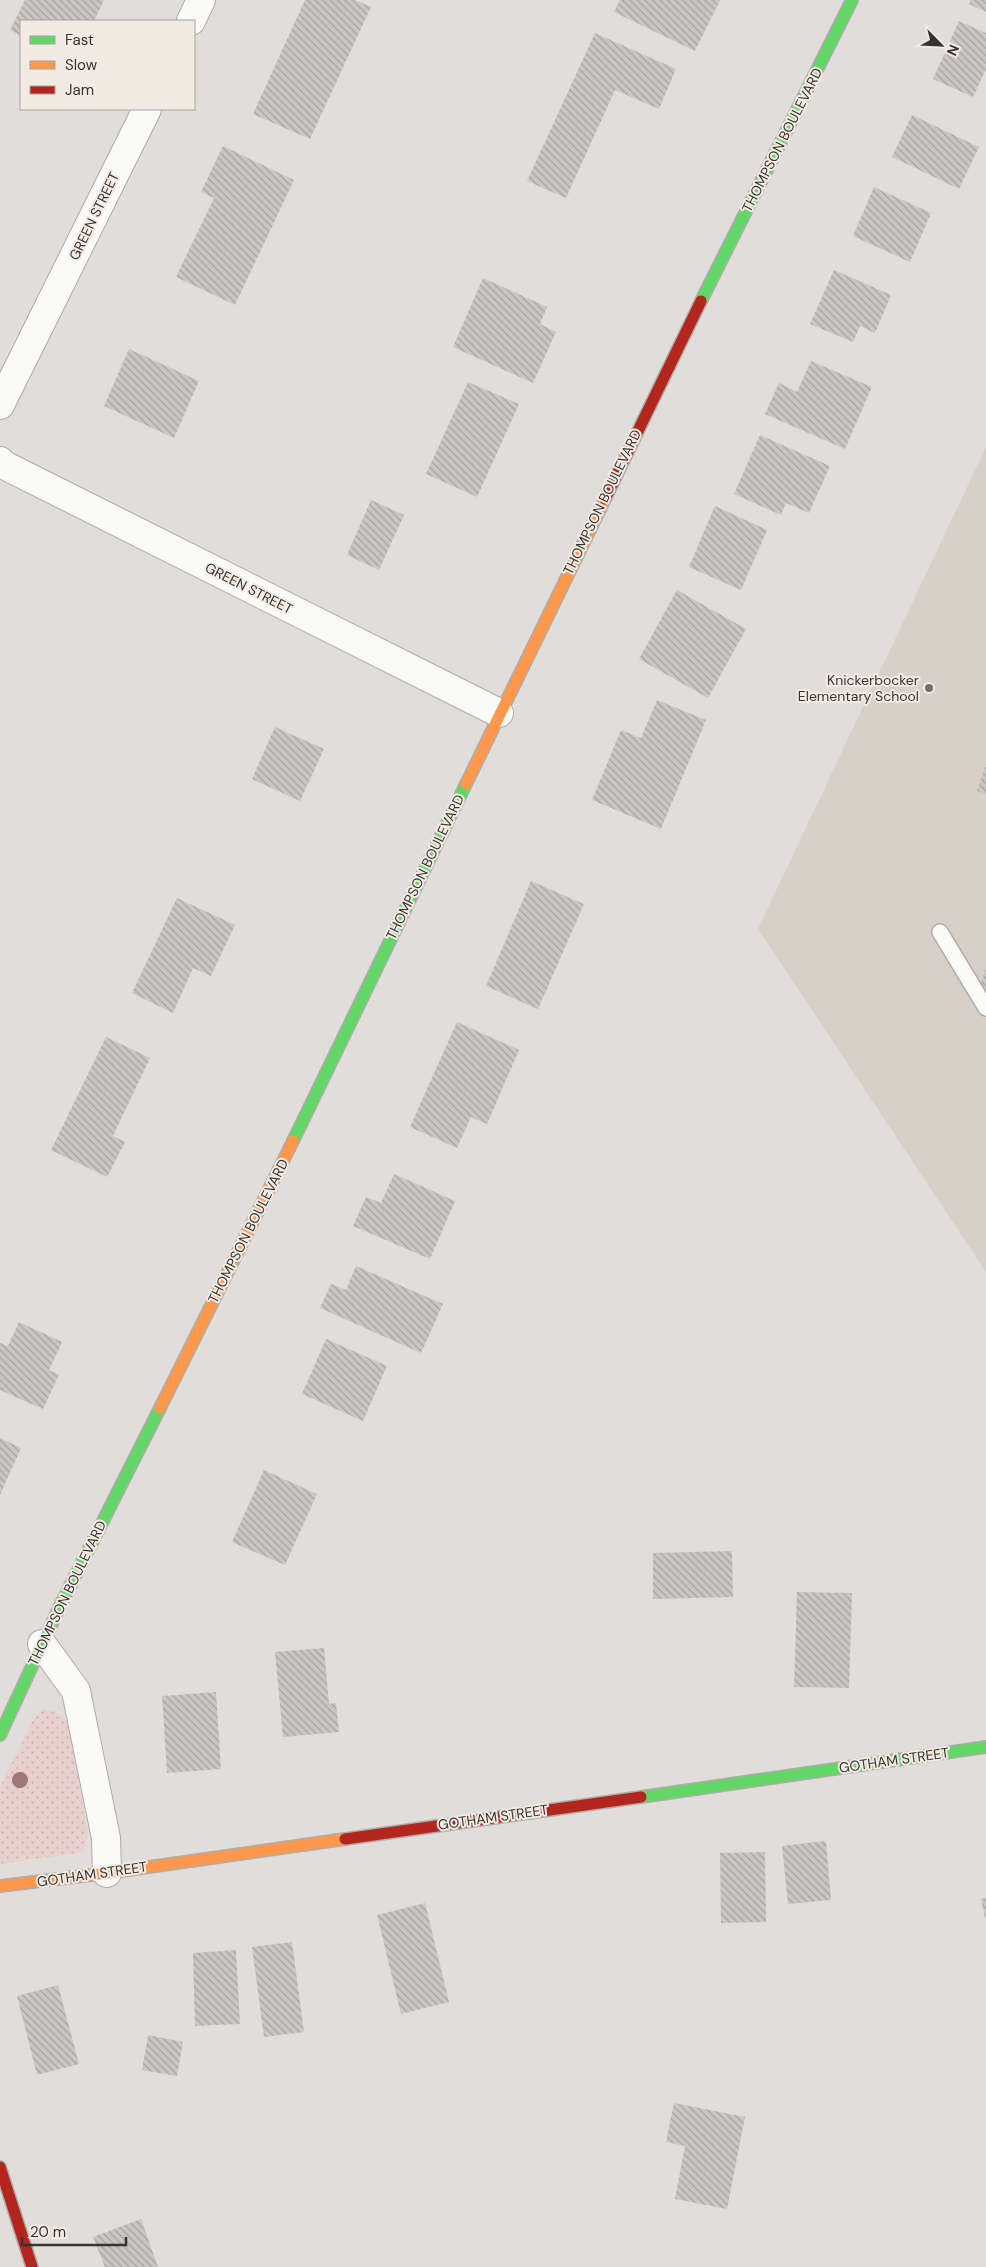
<svg xmlns="http://www.w3.org/2000/svg" width="986" height="2267" viewBox="0 0 986 2267" font-family="'DM Sans',sans-serif">
<defs>
<pattern id="grass-dots" width="8" height="8" patternUnits="userSpaceOnUse" patternTransform="scale(1.25)"><rect width="8" height="8" fill="#e8d0ce"/><path d="M2 2h.1M6 6h.1" fill="none" stroke="#c8b3b1" stroke-width="1.8" stroke-linecap="round"/></pattern>
<pattern id="building-back-hatch" width="6" height="6" patternUnits="userSpaceOnUse" patternTransform="scale(1.25)"><rect width="6" height="6" fill="#c9c6c4"/><path d="M-1 5l2 2M0 0l6 6M5-1l2 2" fill="none" stroke="#a4a2a0"/></pattern>
</defs>
<rect width="100%" height="100%" fill="#e0ddda"/>
<path fill="#d7d0c8" d="M986,447V1272L758,929Z"/>
<path fill="url(#grass-dots)" d="M43,1710C60,1712 62,1713 69,1728L88,1833L85,1847L78,1853L0,1864V1787L35,1716Z"/>
<path fill="url(#building-back-hatch)" d="M25,0H104L94,21H21V36L10,30Z
M305,0H355L371,7L310,139L253,114Z
M620,0H720L695,51L614,12Z
M971,0H986V12L969,4Z
M959,21L986,33V69L973,97L933,79Z
M595,33L676,69L659,109L615,90L566,198L527,181Z
M912,115L979,147L959,189L892,157Z
M223,146L294,180L235,305L176,277L214,198L201,192Z
M874,187L931,213L910,262L853,236Z
M834,270L891,295L875,333L860,326L853,342L810,324Z
M483,278L547,307L540,324L556,332L533,383L453,347Z
M129,349L199,381L174,438L104,406Z
M811,361L872,387L845,449L765,414L779,383L797,392Z
M468,382L519,404L477,497L426,474Z
M760,435L830,466L809,513L786,503L781,515L734,494Z
M371,500L404,515L379,570L347,555Z
M715,506L767,530L741,590L689,567Z
M677,590L746,629L708,698L639,659Z
M657,700L706,720L661,829L592,800L621,730L641,738Z
M275,727L324,749L300,801L252,779Z
M986,765V794L977,791Z
M531,881L584,904L538,1009L486,986Z
M177,898L235,925L211,976L193,968L173,1013L132,993Z
M986,968V991L979,989Z
M457,1022L519,1050L487,1124L471,1117L457,1148L410,1127Z
M106,1037L150,1058L113,1136L125,1142L107,1177L51,1150Z
M394,1174L455,1201L430,1259L353,1226L366,1197L381,1203Z
M356,1266L443,1304L421,1353L320,1308L331,1284L346,1290Z
M19,1322L62,1342L49,1370L59,1375L43,1409L0,1390V1343L8,1346Z
M326,1339L387,1366L363,1421L302,1394Z
M0,1438L21,1448L0,1495Z
M264,1470L317,1494L285,1565L232,1542Z
M732,1551L733,1597L653,1599V1553Z
M797,1592L852,1593L849,1688L794,1687Z
M324,1648L329,1704L336,1703L339,1732L283,1737L275,1652Z
M216,1692L221,1769L167,1773L162,1696Z
M826,1841L831,1900L788,1904L782,1846Z
M765,1852L766,1922L721,1923L720,1853Z
M986,1898V1917L985,1918L981,1899Z
M425,1903L449,2002L401,2014L377,1915Z
M292,1942L304,2032L264,2037L252,1947Z
M236,1950L240,2024L195,2026L193,1953Z
M58,1985L79,2064L37,2075L17,1996Z
M148,2035L183,2042L177,2076L142,2070Z
M674,2103L745,2117L727,2209L675,2199L685,2146L666,2142Z
M141,2219L158,2267H105L93,2237Z"/>
<g fill="none" stroke-linecap="round" stroke-linejoin="round">
<defs>
<path id="lane" d="M940,932L986,1008"/>
<path id="street" d="M191,21L201,0
M0,405L147,109
M0,461L2,464L499,713
M42,1644L76,1691L106,1838L107,1873"/>
<path id="fast" d="M701,301L852,0
M293,1141L466,784
M0,1735L61,1604L160,1408
M641,1797L986,1747"/>
<path id="slow" d="M466,784L605,499
M160,1408L293,1141
M0,1886L107,1873L345,1839"/>
<path id="jam" d="M605,499L701,301
M345,1839L641,1797
M0,2167L32,2267"/>
</defs>
<use href="#lane" stroke="#aeaca8" stroke-width="18"/>
<use href="#street" stroke="#aeaca8" stroke-width="30"/>
<use href="#fast" stroke="#aeaca8" stroke-width="14"/>
<use href="#slow" stroke="#aeaca8" stroke-width="14"/>
<use href="#jam" stroke="#aeaca8" stroke-width="14"/>
<use href="#lane" stroke="#fafaf9" stroke-width="15"/>
<use href="#street" stroke="#fafaf9" stroke-width="28"/>
<use href="#fast" stroke="#63d668" stroke-width="11"/>
<use href="#slow" stroke="#ff974d" stroke-width="11"/>
<use href="#jam" stroke="#b3261e" stroke-width="11"/>
</g>
<circle fill="#9e7878" cx="20" cy="1780" r="8"/>
<circle fill="#726f6c" stroke="#f2ebe3" stroke-width="2" cx="929" cy="688" r="5"/>
<g text-anchor="middle" stroke-width="4" stroke-linejoin="round" paint-order="stroke">
<g font-size="14" fill="#363430" stroke="#f2ebe3">
<text transform="translate(782 140) rotate(-63)" y="5">THOMPSON BOULEVARD</text>
<text transform="translate(94 216) rotate(-64)" y="5">GREEN STREET</text>
<text transform="translate(602 502) rotate(-64)" y="5">THOMPSON BOULEVARD</text>
<text transform="translate(249 588) rotate(27)" y="5">GREEN STREET</text>
<text transform="translate(425 867) rotate(-64)" y="5">THOMPSON BOULEVARD</text>
<text transform="translate(248 1231) rotate(-63)" y="5">THOMPSON BOULEVARD</text>
<text transform="translate(67 1593) rotate(-64)" y="5">THOMPSON BOULEVARD</text>
<text transform="translate(894 1760) rotate(-8)" y="5">GOTHAM STREET</text>
<text transform="translate(493 1817) rotate(-8)" y="5">GOTHAM STREET</text>
<text transform="translate(92 1874) rotate(-8)" y="5">GOTHAM STREET</text>
</g>
<g font-size="14" fill="#363430" stroke="#f2ebe3" text-anchor="end">
<text x="919" y="685">Knickerbocker<tspan x="919" dy="16">Elementary School</tspan></text>
</g>
</g>
<rect x="20" y="20" width="175" height="90" fill="#f2ebe3" stroke="#a7a29b"/>
<rect x="30" y="36" width="25" height="8" fill="#63d668" stroke="#a7a29b"/>
<text x="65" y="45" font-size="15" fill="#363430">Fast</text>
<rect x="30" y="61" width="25" height="8" fill="#ff974d" stroke="#a7a29b"/>
<text x="65" y="70" font-size="15" fill="#363430">Slow</text>
<rect x="30" y="86" width="25" height="8" fill="#b3261e" stroke="#a7a29b"/>
<text x="65" y="95" font-size="15" fill="#363430">Jam</text>
<g transform="translate(941 45) rotate(114)" stroke="#f2ebe3" stroke-width="4" paint-order="stroke">
<path d="M0-4L9 19L0 12L-9 19Z" fill="#363430"/>
<text y="-8" font-size="14" font-weight="bold" text-anchor="middle" fill="#363430">N</text>
</g>
<path d="M22 2237v8h104v-8" fill="none" stroke="#363430" stroke-width="2.5"/>
<text x="30" y="2237" font-size="15" fill="#363430" stroke="#f2ebe3" stroke-width="4" paint-order="stroke">20 m</text>
</svg>
